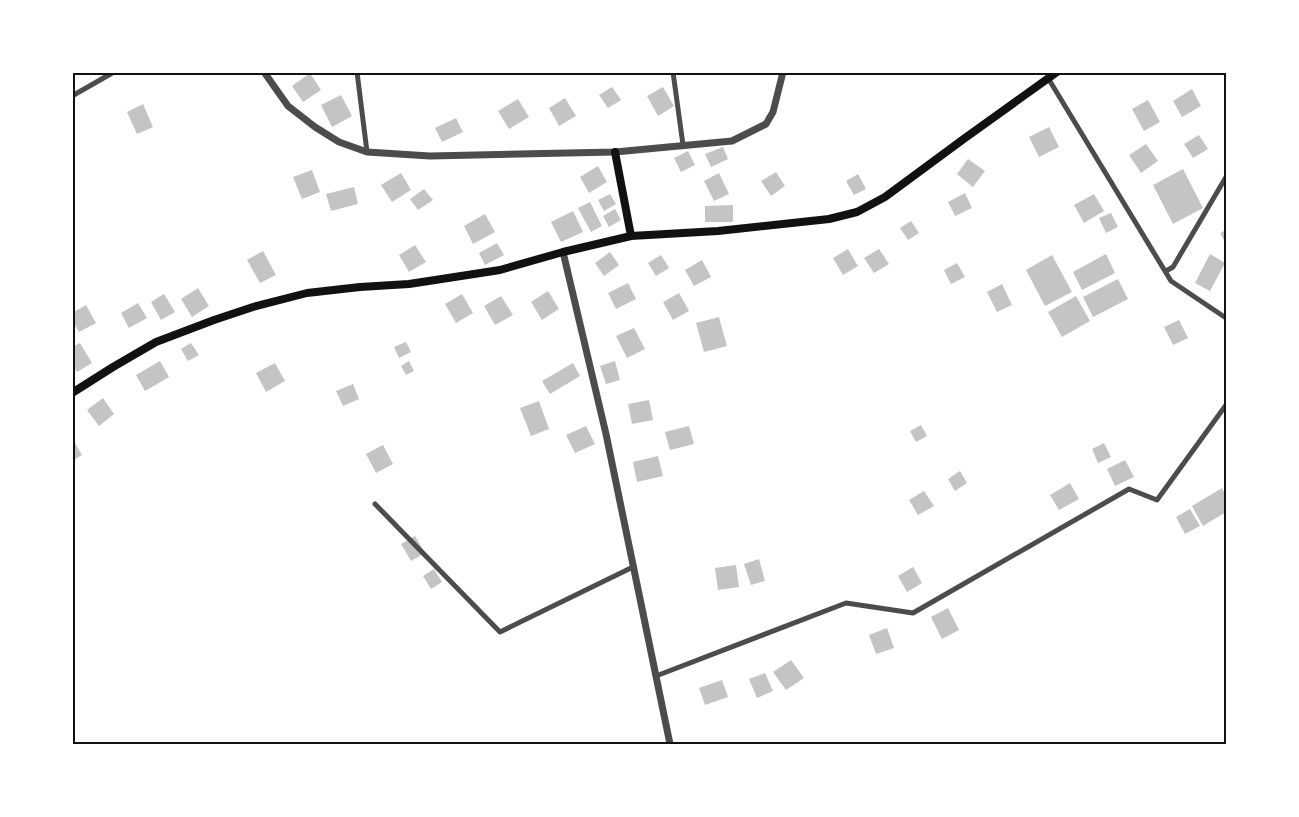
<svg xmlns="http://www.w3.org/2000/svg" width="1299" height="817" viewBox="0 0 1299 817" font-family="'Fira Sans',sans-serif">
<rect width="100%" height="100%" fill="#fff"/>
<path fill="#c4c4c4" d="M310,73L321,90L303,102L292,86Z
M612,87L621,100L608,108L599,95Z
M663,87L674,106L658,116L647,96Z
M1192,89L1201,106L1182,117L1173,101Z
M341,95L352,116L332,127L321,105Z
M565,98L576,116L559,126L549,108Z
M518,99L529,117L509,129L498,111Z
M1148,100L1160,122L1144,131L1132,109Z
M143,104L153,127L137,134L127,112Z
M456,118L463,132L442,142L435,128Z
M1049,127L1059,147L1039,157L1029,137Z
M1199,135L1208,149L1193,158L1184,144Z
M1146,144L1158,161L1141,173L1129,155Z
M723,147L728,159L711,167L705,154Z
M688,151L695,165L681,172L674,158Z
M968,159L985,171L973,187L957,174Z
M598,166L607,182L589,193L580,177Z
M1183,169L1203,208L1173,224L1153,185Z
M312,170L320,192L302,199L293,177Z
M776,172L785,186L771,196L761,181Z
M401,173L411,190L392,202L381,185Z
M719,173L729,194L714,201L704,181Z
M858,174L866,189L854,195L846,181Z
M354,187L358,204L331,211L326,194Z
M424,189L433,200L418,210L410,199Z
M965,193L972,208L955,216L948,202Z
M610,194L616,204L604,211L598,200Z
M1094,194L1104,211L1084,223L1074,205Z
M590,202L602,226L591,232L578,208Z
M733,205V222H705V206Z
M615,209L621,220L609,227L603,216Z
M573,211L583,232L561,242L551,222Z
M1111,213L1118,227L1106,233L1099,218Z
M485,214L495,232L473,244L464,226Z
M911,221L919,233L908,240L900,228Z
M1226,230V244L1220,233Z
M497,243L504,255L485,265L479,253Z
M415,245L426,262L409,272L399,255Z
M848,249L858,266L843,275L833,258Z
M879,249L889,264L874,273L864,258Z
M263,251L276,275L260,283L247,260Z
M610,252L619,265L604,276L595,263Z
M1106,254L1115,273L1082,290L1073,272Z
M1210,254L1225,263L1210,291L1195,283Z
M661,255L669,268L656,276L648,263Z
M1052,255L1072,292L1045,306L1026,270Z
M702,260L711,277L694,286L685,270Z
M957,263L965,277L951,284L944,270Z
M1118,279L1128,299L1093,317L1083,297Z
M628,283L636,299L616,309L608,293Z
M1002,284L1012,305L997,312L987,292Z
M198,288L209,306L192,317L181,299Z
M548,291L559,309L542,320L531,302Z
M679,293L689,311L673,320L663,302Z
M164,294L175,312L161,320L151,302Z
M462,294L473,313L456,323L445,304Z
M501,296L513,315L495,325L484,306Z
M1076,296L1090,321L1062,337L1048,312Z
M138,303L147,318L129,328L121,313Z
M86,305L96,323L79,332L72,320V313Z
M719,317L727,346L704,352L696,323Z
M1179,320L1188,338L1173,345L1164,327Z
M634,328L645,349L627,358L616,336Z
M406,342L411,352L399,358L394,347Z
M80,343L92,363L77,372L72,365V347Z
M191,343L199,355L188,361L181,349Z
M160,361L169,377L145,391L136,375Z
M409,361L414,371L406,375L401,366Z
M615,361L620,380L606,384L600,366Z
M275,363L285,381L266,392L256,373Z
M573,363L580,376L550,394L542,381Z
M353,384L359,399L343,406L336,391Z
M103,398L114,414L99,426L87,410Z
M649,400L653,420L632,424L628,404Z
M539,401L549,429L531,436L520,408Z
M921,425L927,436L916,442L910,431Z
M586,426L595,444L575,453L566,435Z
M689,426L694,444L670,450L665,432Z
M75,443L82,455L72,461V444Z
M1104,443L1111,457L1098,463L1092,449Z
M383,445L393,464L376,473L366,454Z
M658,456L663,476L637,482L633,462Z
M1125,460L1134,477L1115,486L1107,469Z
M960,471L967,483L955,491L948,479Z
M1070,483L1079,499L1059,510L1050,495Z
M1222,488L1226,496V512L1203,526L1192,506Z
M924,491L934,506L918,515L909,500Z
M1190,509L1200,526L1185,534L1176,517Z
M415,536L425,553L411,561L401,544Z
M759,559L765,581L751,585L744,564Z
M736,565L739,587L718,590L715,568Z
M913,567L922,583L907,592L898,576Z
M434,569L442,582L431,589L423,576Z
M948,608L959,630L942,639L931,617Z
M887,628L894,648L876,654L869,635Z
M791,660L804,678L786,690L773,672Z
M765,673L773,691L757,698L749,679Z
M722,680L728,697L705,705L699,688Z"/>
<g fill="none" stroke-linecap="round" stroke-linejoin="round">
<path stroke="#4c4c4c" stroke-width="5" d="M357,72L367,152
M673,72L683,145
M1048,78L1171,281L1226,318
M72,96L114,72
M1166,271L1173,267L1226,177
M375,504L500,632L633,567
M656,676L846,603L913,613L1129,489L1157,500L1226,405"/>
<path stroke="#4c4c4c" stroke-width="7" d="M264,72L288,106L315,127L339,142L367,152L430,156L615,152L732,141L766,124L773,112L783,72
M563,252L606,434L670,744"/>
<path stroke="#111" stroke-width="8" d="M615,152L631,236
M72,393L113,367L156,342L214,320L253,307L307,293L360,287L409,284L500,270L563,252L631,236L718,231L829,219L857,212L885,197L965,138L1057,72"/>
</g>
<rect width="1299" height="817" fill="none" stroke="#ffffff" stroke-width="148"/>
<rect x="74" y="74" width="1151" height="669" fill="none" stroke="#111" stroke-width="2"/>
</svg>
